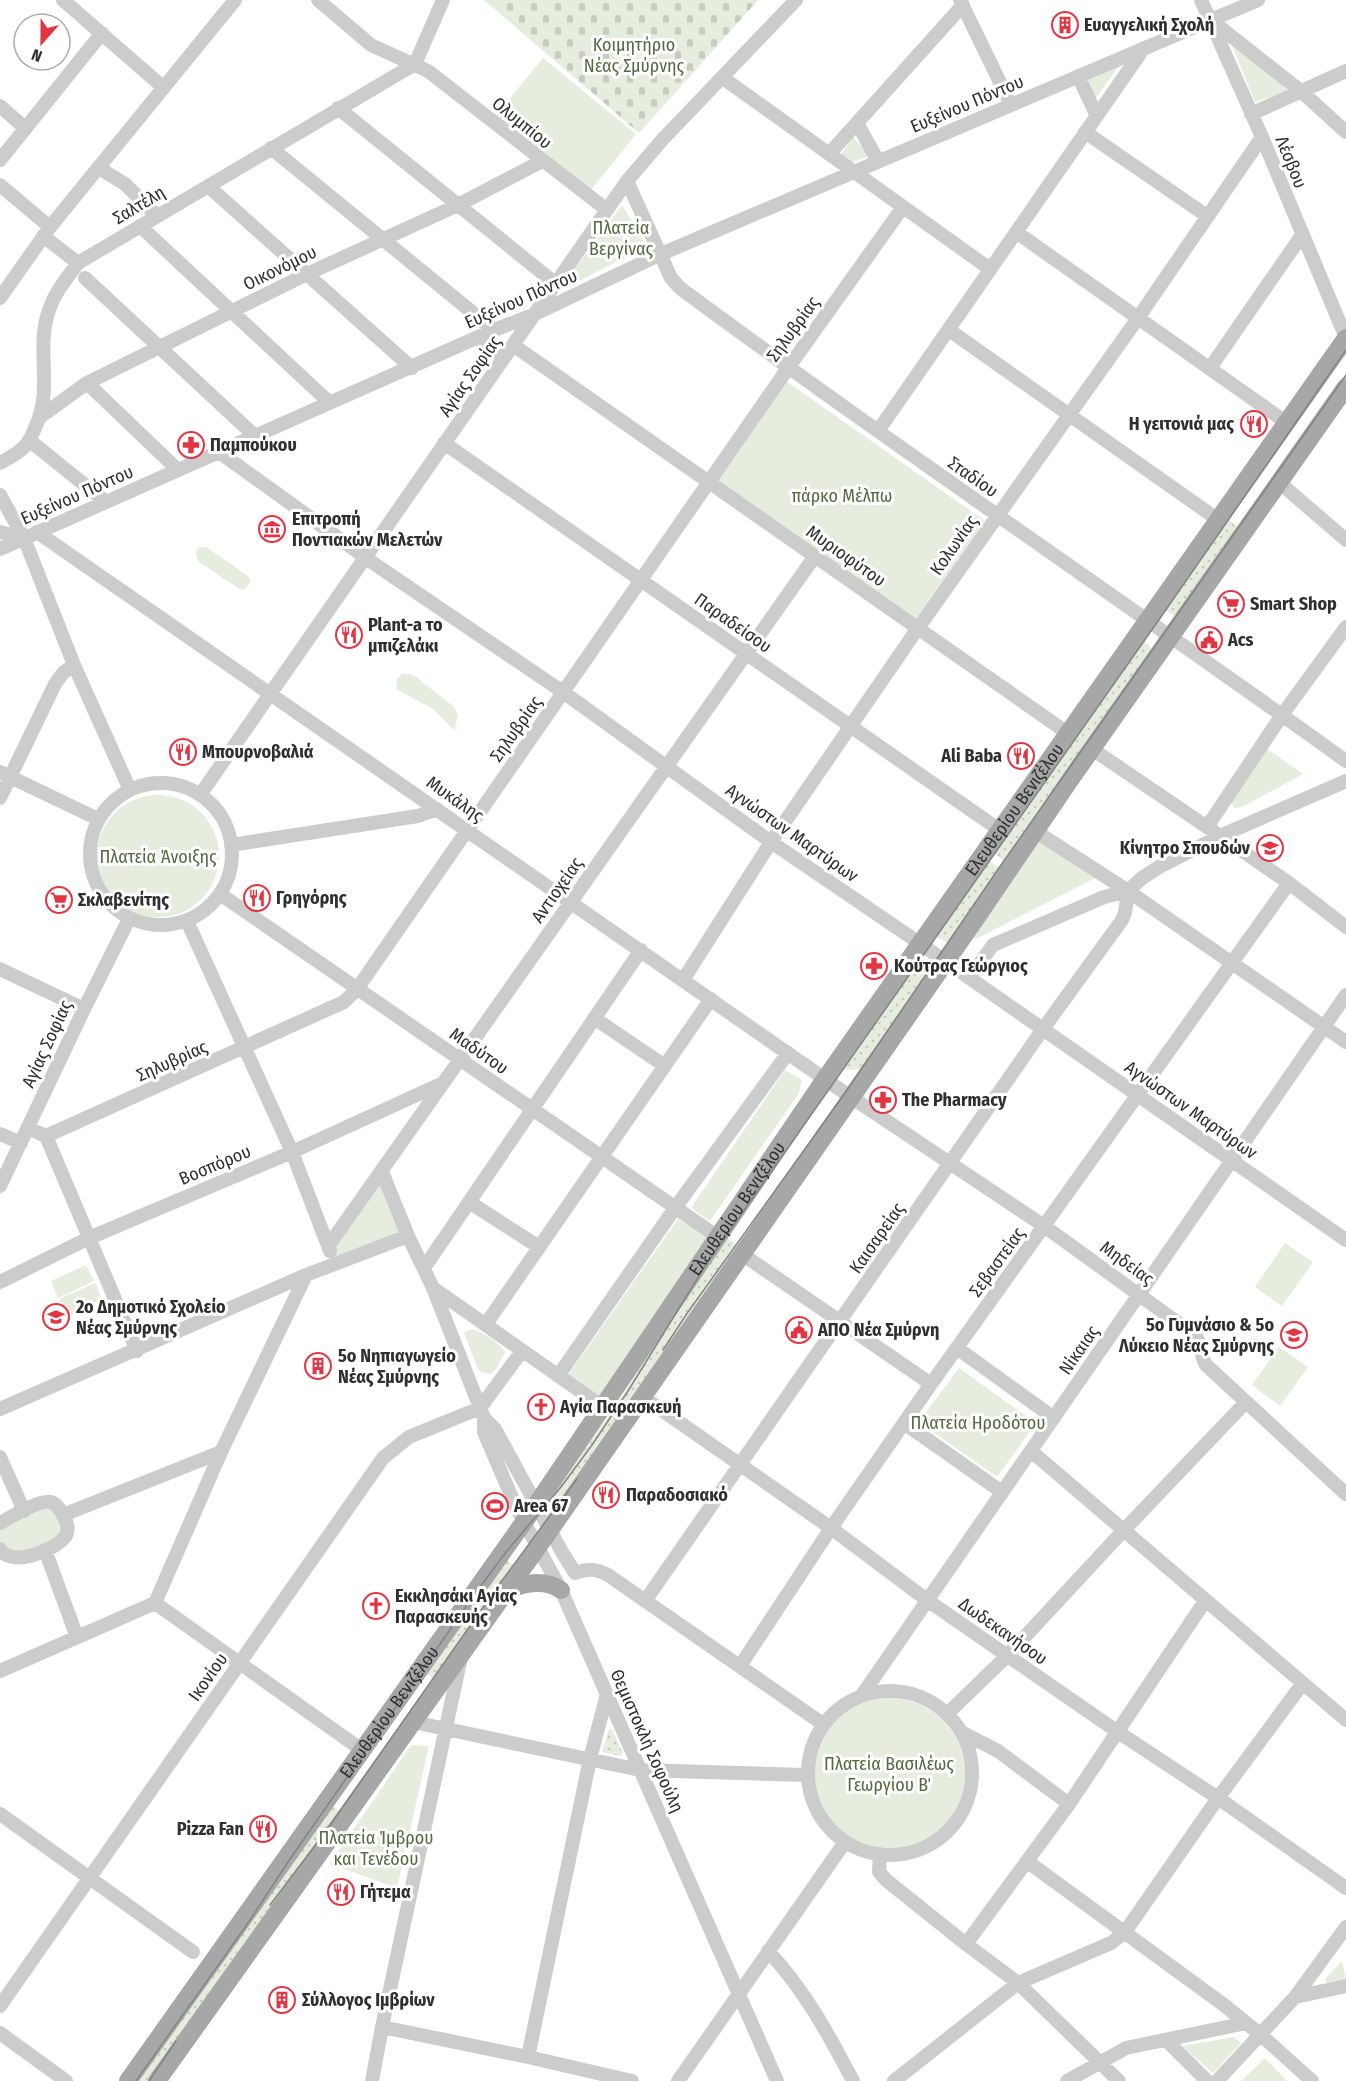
<svg xmlns="http://www.w3.org/2000/svg" width="1346" height="2081" viewBox="0 0 1346 2081" font-family="'Fira Sans Condensed',sans-serif">
<defs>
<pattern id="grass-dots" width="8" height="8" patternUnits="userSpaceOnUse" patternTransform="scale(1.5)"><rect width="8" height="8" fill="#e6ecde"/><path d="M2 2h.1M6 6h.1" fill="none" stroke="#c6cbbf" stroke-width="1.8" stroke-linecap="round"/></pattern>
<pattern id="cemetery-stones" width="16" height="16" patternUnits="userSpaceOnUse" patternTransform="scale(1.5)"><rect width="16" height="16" fill="#e6ecde"/><path d="M2 7V4a2 2 0 0 1 4 0v3zM10 15v-3a2 2 0 0 1 4 0v3z" fill="#c6cbbf"/></pattern>
</defs>
<rect width="100%" height="100%" fill="#fff"/>
<path fill="url(#grass-dots)" d="M1225,517L1243,530L1180,620L1162,608Z
M1141,637L1156,654L1009,864L991,852Z
M985,858L1004,871L953,947L933,934Z
M913,966L929,977L865,1069L839,1070Z
M723,1235L743,1249L554,1521L542,1504C571,1467 600,1430 626,1390C659,1338 689,1286 723,1235Z
M501,1556L520,1569L439,1682L421,1670Z
M609,1729L612,1730L623,1753L621,1756L602,1752Z
M328,1802L344,1814L154,2081H131Z"/>
<path fill="url(#cemetery-stones)" d="M484,0H758L639,133Z"/>
<path fill="#e6ecde" d="M1229,38L1237,43L1288,91L1255,102Z
M543,58L636,134L590,191L493,119Z
M1122,62L1095,99L1086,79Z
M853,137L870,156L849,163L840,156Z
M622,205L647,246L558,292Z
M786,381L985,521L913,622L715,481Z
M199,547H206L248,576L251,581L245,589H239L198,561L196,552Z
M402,674H409L416,677L454,707L458,716L454,730L433,709L396,689L397,680Z
M1267,749L1303,774L1242,807L1234,808L1231,802Z
M97 856a61 61 0 1 1 122 0a61 61 0 1 1-122 0Z
M1038,840L1095,878L976,939L971,937Z
M785,1070L802,1080L799,1093L710,1221L691,1208Z
M382,1172L408,1236L335,1264L329,1245Z
M678,1219L711,1238L602,1401L568,1375Z
M1285,1243L1313,1262L1282,1306L1255,1287Z
M86,1265L94,1281L58,1298L51,1281Z
M95,1283L102,1299L67,1316L59,1299Z
M471,1329C481,1331 500,1342 505,1352L495,1371L490,1374L479,1371L464,1333Z
M1279,1347L1308,1367L1280,1406L1252,1385Z
M959,1368L1036,1423L997,1477L919,1422Z
M51,1502L68,1529L25,1557L0,1549V1523Z
M813 1774a76 76 0 1 1 152 0a76 76 0 1 1-152 0Z
M411,1745L429,1746L397,1888L330,1864Z
M1342,1961L1346,1979L1327,1983L1325,1979Z
M1234,2037L1241,2043L1213,2073L1182,2046Z
M1264,2059H1266L1287,2081H1241Z"/>
<g fill="none" stroke-linecap="round" stroke-linejoin="round">
<path stroke="#ccc" stroke-width="14" d="M63,0L164,88
M318,0L371,45L428,71L607,210
M960,0L1011,105
M1201,0L1262,137L1346,338
M1212,21L1302,92L1346,132
M415,64L443,0
M1078,76L1097,116
M723,78L990,269
M0,106L25,128
M338,108L556,284
M1251,114L1346,71
M857,123L878,161
M1085,132L1207,216
M271,148L494,330
M829,154L963,5
M0,160L102,33
M99,168L125,184L157,216
M627,181L671,278L680,288C899,450 1125,602 1346,761
M0,185L50,227
M208,186L412,368
M140,226L330,403
M1016,232L1287,423
M43,236L78,263
M85,278L255,436
M0,298L50,227L235,0
M949,330L1217,519
M475,339C489,342 498,346 502,361
M513,345L1069,734
M1210,368L1302,235
M87,383L178,470
M40,417L87,383L307,274L458,205L542,161
M878,431L1144,48
M29,440L106,502
M444,443L1001,831
M219,452L376,565L563,692L771,842L912,938L1346,1240
M0,463C7,459 17,454 23,448C29,443 32,435 35,428C54,388 35,349 49,310C55,292 67,278 78,263L415,64
M1280,483L1346,540
M0,495L24,538L74,665L130,790
M0,532L24,538
M37,532L845,1093L1044,1226L1196,1336C1202,1346 1200,1355 1206,1365L1346,1494
M0,549L494,330L535,314L661,254L1258,0
M1346,627L1282,715L1207,827L1289,883L1346,927
M1092,749L1207,827
M0,772L98,819
M90 854a71 71 0 1 1 142 0a71 71 0 1 1-142 0Z
M200,795L627,181L662,140L796,0
M0,798L55,684L63,673L74,665
M1035,831L1128,891L1346,1042
M231,845L418,816L437,809
M220,894L718,1237
M187,921L292,1152L330,1251
M0,969L84,1009
M969,978L993,945L1104,897L1128,891L1142,878L1159,867L1220,836L1346,781
M683,980L771,842L918,628L1138,318L1262,137
M594,1018L665,1066
M28,1128L46,1136L137,1351
M0,1134L21,1143
M46,1136L344,1002L357,989L788,368L903,207
M382,1172L408,1236L433,1288L484,1418L495,1429L562,1552L575,1573
M0,1186L84,1009L129,919
M469,1202L539,1247
M329,1245L815,556
M742,1254L931,1384
M424,1268L641,950
M0,1282L89,1238L292,1152L443,1083
M433,1288L603,1407
M486,1324L711,999
M957,1348L1054,1418
M558,1376L675,1208L788,1053
M643,1397L831,1528L927,1600L1118,1732L1218,1798L1346,1888
M0,1409L306,1275L408,1236
M484,1418V1432L516,1507L561,1590L777,2081
M904,1423L1002,1492
M1031,1451L1346,1720
M0,1457L24,1511
M63,1515L221,1452
M0,1523C11,1517 40,1499 51,1502C58,1504 62,1513 65,1519C68,1525 69,1531 65,1537C54,1551 10,1568 0,1549
M45,1550L77,1637
M575,1573C588,1569 595,1568 608,1575L823,1724
M645,1601L1043,1029L1122,920L1125,913L1128,891
M155,1603L221,1452L306,1275
M155,1603L362,1750
M740,1666L831,1528L931,1384L1289,883
M0,1671L155,1603
M808 1773a82 82 0 1 1 164 0a82 82 0 1 1-164 0Z
M862,1695L1346,995
M947,1714L1007,1656L1123,1531L1246,1402
M413,1722L640,1770L807,1775
M961,1732L998,1751L1069,1804
M0,1814L193,1952
M880,1854L879,1872L886,1880L966,1944L1018,1983L1119,2081
M1028,1862L1224,2005L1261,2035L1312,2081
M966,1944L1069,1804L1205,1601
M768,1951C804,1989 829,2035 853,2081
M1295,1997L1346,1986
M0,2006L383,1458L409,1437L480,1408L522,1351
M382,2027L528,2057L632,2081
M0,2033L66,2081
M1166,2040L1207,2081
M528,2057L590,1759L607,1694
M372,2081L382,2027L461,1657
M678,2081L845,1842
M894,2081L1018,1983L1111,1943L1125,1932L1218,1798L1303,1683
M1067,2081L1126,2048L1246,2023
M1217,2081L1295,1997L1346,1927"/>
<g stroke="#a7a7a7" stroke-width="18">
<path d="M505,1591C523,1583 544,1578 561,1590"/>
<path id="s1" d="M128,2081L536,1505L825,1079L1346,338"/>
<path d="M157,2081L550,1530L979,914L1070,780L1346,387"/>
</g>
<path stroke="#848484" stroke-width="1.5" d="M663,1350L688,1312L845,1093L1001,865L1346,375
M270,1905L326,1831L498,1586L577,1479
M136,2081L246,1926L290,1859L477,1591L506,1552L561,1487L592,1445L628,1391L707,1263L1163,614L1346,350
M149,2081L176,2041"/>
</g>
<defs>
<symbol id="building-ring" viewBox="-11 -11 22 22"><circle r="9.5" fill="#fff" stroke="#e13745" stroke-width="1.5"/><path d="M-4-6H4V6H1V3H-1V6H-4ZM-2.5-4.3h1.7v1.8h-1.7ZM.8-4.3h1.7v1.8H.8ZM-2.5-1h1.7V.8h-1.7ZM.8-1h1.7V.8H.8Z" fill="#e13745"/></symbol>
<symbol id="restaurant-ring" viewBox="-11 -11 22 22"><circle r="9.5" fill="#fff" stroke="#e13745" stroke-width="1.5"/><path d="M-5-6h1v4h1v-4h1v4h1v-4h1v5L-1.5 .5V6h-2V.5L-5-1ZM5-6V6H3V1.5H1.5Q1.5-4 5-6Z" fill="#e13745"/></symbol>
<symbol id="pharmacy-ring" viewBox="-11 -11 22 22"><circle r="9.5" fill="#fff" stroke="#e13745" stroke-width="1.5"/><path d="M-2-6h4v4h4v4h-4v4h-4v-4h-4v-4h4Z" fill="#e13745"/></symbol>
<symbol id="museum-ring" viewBox="-11 -11 22 22"><circle r="9.5" fill="#fff" stroke="#e13745" stroke-width="1.5"/><path d="M0-6L6-3V-2H-6V-3ZM-5-1h2V3h-2ZM-1-1h2V3h-2ZM3-1h2V3H3ZM-6 4H6V6H-6Z" fill="#e13745"/></symbol>
<symbol id="supermarket-ring" viewBox="-11 -11 22 22"><circle r="9.5" fill="#fff" stroke="#e13745" stroke-width="1.5"/><path d="M-6-5.5h2.5l.6 2H6L4.5 2H-2.5L-4.4-4H-6ZM-1.5 3.2a1.3 1.3 0 1 0 .1 0ZM3 3.2a1.3 1.3 0 1 0 .1 0Z" fill="#e13745"/></symbol>
<symbol id="civic-ring" viewBox="-11 -11 22 22"><circle r="9.5" fill="#fff" stroke="#e13745" stroke-width="1.5"/><path d="M-.6-6.5H3V-4.5H.6V-3L4-1V1h2V6H-6V1h2V-1L-.6-3ZM-1.2 2.5V6h2.4V2.5Z" fill="#e13745"/></symbol>
<symbol id="school-ring" viewBox="-11 -11 22 22"><circle r="9.5" fill="#fff" stroke="#e13745" stroke-width="1.5"/><path d="M0-5L7-2L0 1L-7-2ZM-4 1L0 2.5L4 1V4Q0 6-4 4Z" fill="#e13745"/></symbol>
<symbol id="church-ring" viewBox="-11 -11 22 22"><circle r="9.5" fill="#fff" stroke="#e13745" stroke-width="1.5"/><path d="M-1.2-6h2.4v3.5h3.3v2.4h-3.3V6h-2.4V-.1h-3.3v-2.4h3.3Z" fill="#e13745"/></symbol>
<symbol id="stadium-ring" viewBox="-11 -11 22 22"><circle r="9.5" fill="#fff" stroke="#e13745" stroke-width="1.5"/><path d="M0-5a6.5 5 0 1 0 0 10a6.5 5 0 1 0 0-10ZM-3.5-1.8h7v3.6h-7Z" fill="#e13745"/></symbol>
</defs>
<g fill-rule="evenodd">
<use href="#building-ring" x="1050" y="10" width="30" height="30"/>
<use href="#restaurant-ring" x="1239" y="409" width="30" height="30"/>
<use href="#pharmacy-ring" x="176" y="430" width="30" height="30"/>
<use href="#museum-ring" x="257" y="514" width="30" height="30"/>
<use href="#supermarket-ring" x="1216" y="589" width="30" height="30"/>
<use href="#restaurant-ring" x="334" y="620" width="30" height="30"/>
<use href="#civic-ring" x="1194" y="625" width="30" height="30"/>
<use href="#restaurant-ring" x="168" y="737" width="30" height="30"/>
<use href="#restaurant-ring" x="1006" y="741" width="30" height="30"/>
<use href="#school-ring" x="1255" y="833" width="30" height="30"/>
<use href="#restaurant-ring" x="242" y="883" width="30" height="30"/>
<use href="#supermarket-ring" x="44" y="885" width="30" height="30"/>
<use href="#pharmacy-ring" x="859" y="951" width="30" height="30"/>
<use href="#pharmacy-ring" x="868" y="1085" width="30" height="30"/>
<use href="#school-ring" x="41" y="1302" width="30" height="30"/>
<use href="#civic-ring" x="784" y="1315" width="30" height="30"/>
<use href="#school-ring" x="1279" y="1320" width="30" height="30"/>
<use href="#building-ring" x="303" y="1351" width="30" height="30"/>
<use href="#church-ring" x="526" y="1392" width="30" height="30"/>
<use href="#restaurant-ring" x="591" y="1480" width="30" height="30"/>
<use href="#stadium-ring" x="480" y="1491" width="30" height="30"/>
<use href="#church-ring" x="361" y="1591" width="30" height="30"/>
<use href="#restaurant-ring" x="248" y="1814" width="30" height="30"/>
<use href="#restaurant-ring" x="326" y="1877" width="30" height="30"/>
<use href="#building-ring" x="267" y="1985" width="30" height="30"/>
</g>
<g text-anchor="middle" stroke-width="6" stroke-linejoin="round" paint-order="stroke">
<g font-size="18" font-weight="bold" fill="#2f2f2f" stroke="#fff" text-anchor="start">
<text x="1084" y="31">Ευαγγελική Σχολή</text>
<text x="1234" y="430" text-anchor="end">Η γειτονιά μας</text>
<text x="210" y="451">Παμπούκου</text>
<text x="292" y="525">Επιτροπή<tspan x="292" dy="21">Ποντιακών Μελετών</tspan></text>
<text x="1250" y="610">Smart Shop</text>
<text x="368" y="631">Plant-a το<tspan x="368" dy="21">μπιζελάκι</tspan></text>
<text x="1228" y="646">Acs</text>
<text x="202" y="758">Μπουρνοβαλιά</text>
<text x="1002" y="762" text-anchor="end">Ali Baba</text>
<text x="1250" y="854" text-anchor="end">Κίνητρο Σπουδών</text>
<text x="276" y="904">Γρηγόρης</text>
<text x="78" y="906">Σκλαβενίτης</text>
<text x="894" y="972">Κούτρας Γεώργιος</text>
<text x="902" y="1106">The Pharmacy</text>
<text x="76" y="1313">2ο Δημοτικό Σχολείο<tspan x="76" dy="21">Νέας Σμύρνης</tspan></text>
<text x="1274" y="1331" text-anchor="end">5ο Γυμνάσιο &amp; 5ο<tspan x="1274" dy="21">Λύκειο Νέας Σμύρνης</tspan></text>
<text x="818" y="1336">ΑΠΟ Νέα Σμύρνη</text>
<text x="338" y="1362">5ο Νηπιαγωγείο<tspan x="338" dy="21">Νέας Σμύρνης</tspan></text>
<text x="560" y="1413">Αγία Παρασκευή</text>
<text x="626" y="1501">Παραδοσιακό</text>
<text x="514" y="1512">Area 67</text>
<text x="395" y="1602">Εκκλησάκι Αγίας<tspan x="395" dy="21">Παρασκευής</tspan></text>
<text x="244" y="1835" text-anchor="end">Pizza Fan</text>
<text x="360" y="1898">Γήτεμα</text>
<text x="302" y="2006">Σύλλογος Ιμβρίων</text>
</g>
<g font-size="18" fill="#536a3e" stroke="#fff">
<text x="634" y="51">Κοιμητήριο<tspan x="634" dy="21">Νέας Σμύρνης</tspan></text>
<text x="621" y="234">Πλατεία<tspan x="621" dy="21">Βεργίνας</tspan></text>
<text x="842" y="502">πάρκο Μέλπω</text>
<text x="158" y="863">Πλατεία Άνοιξης</text>
<text x="978" y="1429">Πλατεία Ηροδότου</text>
<text x="889" y="1770">Πλατεία Βασιλέως<tspan x="889" dy="21">Γεωργίου Β΄</tspan></text>
<text x="376" y="1844">Πλατεία Ίμβρου<tspan x="376" dy="21">και Τενέδου</tspan></text>
</g>
<g font-size="18" fill="#2f2f2f" stroke="#fff">
<text transform="translate(967 104) rotate(-23)" y="6">Ευξείνου Πόντου</text>
<text transform="translate(522 123) rotate(39)" y="6">Ολυμπίου</text>
<text transform="translate(1291 162) rotate(68)" y="6">Λέσβου</text>
<text transform="translate(139 205) rotate(-31)" y="6">Σαλτέλη</text>
<text transform="translate(280 268) rotate(-26)" y="6">Οικονόμου</text>
<text transform="translate(521 299) rotate(-24)" y="6">Ευξείνου Πόντου</text>
<text transform="translate(793 329) rotate(-54)" y="6">Σηλυβρίας</text>
<text transform="translate(470 376) rotate(-55)" y="6">Αγίας Σοφίας</text>
<text transform="translate(973 477) rotate(35)" y="6">Σταδίου</text>
<text transform="translate(77 495) rotate(-24)" y="6">Ευξείνου Πόντου</text>
<text transform="translate(954 545) rotate(-55)" y="6">Κολωνίας</text>
<text transform="translate(846 556) rotate(35)" y="6">Μυριοφύτου</text>
<text transform="translate(733 623) rotate(35)" y="6">Παραδείσου</text>
<text transform="translate(516 729) rotate(-55)" y="6">Σηλυβρίας</text>
<text transform="translate(455 799) rotate(35)" y="6">Μυκάλης</text>
<text dy="6" stroke="none"><textPath href="#s1" startOffset="1550">Ελευθερίου Βενιζέλου</textPath></text>
<text transform="translate(792 833) rotate(35)" y="6">Αγνώστων Μαρτύρων</text>
<text transform="translate(557 890) rotate(-55)" y="6">Αντιοχείας</text>
<text transform="translate(47 1044) rotate(-65)" y="6">Αγίας Σοφίας</text>
<text transform="translate(479 1051) rotate(35)" y="6">Μαδύτου</text>
<text transform="translate(172 1061) rotate(-24)" y="6">Σηλυβρίας</text>
<text transform="translate(1191 1110) rotate(35)" y="6">Αγνώστων Μαρτύρων</text>
<text transform="translate(215 1165) rotate(-23)" y="6">Βοσπόρου</text>
<text dy="6" stroke="none"><textPath href="#s1" startOffset="1064">Ελευθερίου Βενιζέλου</textPath></text>
<text transform="translate(877 1238) rotate(-55)" y="6">Καισαρείας</text>
<text transform="translate(997 1262) rotate(-54)" y="6">Σεβαστείας</text>
<text transform="translate(1127 1263) rotate(36)" y="6">Μηδείας</text>
<text transform="translate(1079 1350) rotate(-55)" y="6">Νίκαιας</text>
<text transform="translate(1003 1631) rotate(35)" y="6">Δωδεκανήσου</text>
<text transform="translate(208 1677) rotate(-55)" y="6">Ικονίου</text>
<text dy="6" stroke="none"><textPath href="#s1" startOffset="452">Ελευθερίου Βενιζέλου</textPath></text>
<text transform="translate(647 1741) rotate(66)" y="6">Θεμιστοκλή Σοφούλη</text>
</g>
</g>
<g transform="translate(42 42) rotate(201)"><circle r="28" fill="#ffffff" stroke="#acacac" stroke-width="1.5"/>
<path d="M0-4.5L10 22L0 15L-10 22Z" fill="#e13745"/>
<text y="-9" font-size="16" font-weight="bold" text-anchor="middle" fill="#2f2f2f">N</text>
</g>
</svg>
